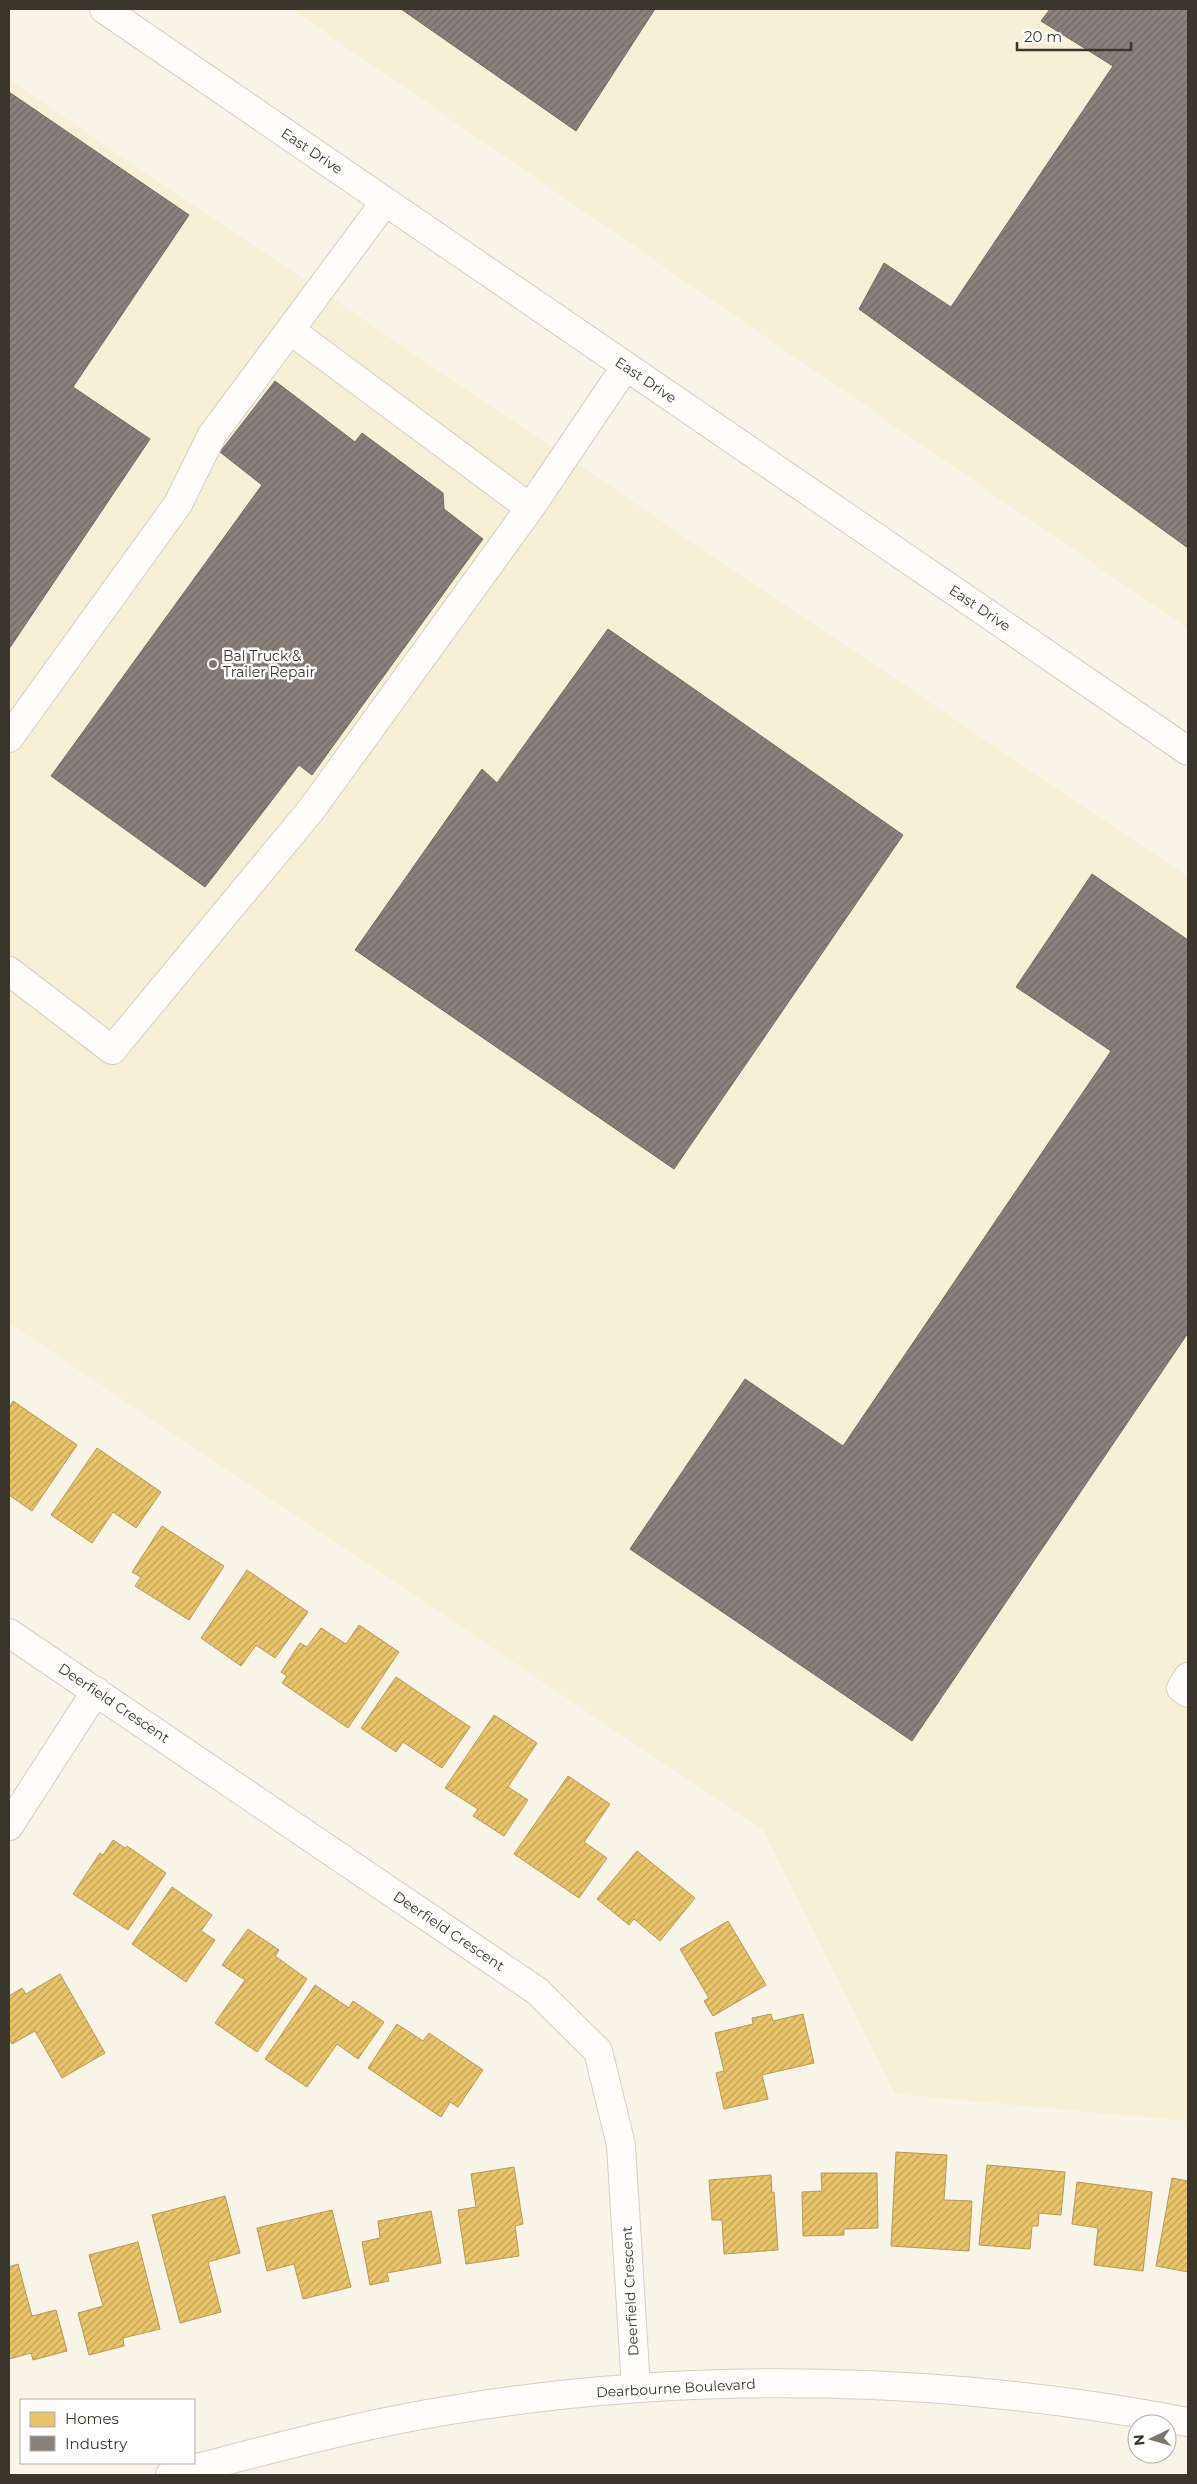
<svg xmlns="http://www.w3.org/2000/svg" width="1197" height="2484" viewBox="0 0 1197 2484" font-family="Montserrat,sans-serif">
<defs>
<pattern id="homes-hatch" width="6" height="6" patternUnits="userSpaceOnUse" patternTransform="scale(1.25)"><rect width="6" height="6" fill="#e9c46a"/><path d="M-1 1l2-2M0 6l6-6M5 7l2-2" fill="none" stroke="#bea057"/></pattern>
<pattern id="industry-hatch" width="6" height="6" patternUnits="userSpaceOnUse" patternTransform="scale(1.25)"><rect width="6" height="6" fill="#8a817c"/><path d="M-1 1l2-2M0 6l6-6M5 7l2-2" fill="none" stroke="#726a66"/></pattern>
</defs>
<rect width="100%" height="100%" fill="#f8f4e8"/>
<path fill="#f7efd6" d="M291,9H1188V629Z
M9,80L1188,877V2121L895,2094L763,1830L9,1323Z"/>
<path fill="url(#homes-hatch)" stroke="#b49957" d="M13,1401L77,1445L32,1511L9,1495V1455L11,1453L9,1451V1408Z
M97,1448L161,1492L136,1528L113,1512L92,1543L51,1515Z
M162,1526L224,1566L189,1620L135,1586L141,1577L132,1572Z
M247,1570L308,1612L275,1658L256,1645L241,1666L201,1638Z
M359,1625L399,1652L348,1728L282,1683L287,1676L281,1672L300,1643L307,1647L321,1628L346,1644Z
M396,1677L470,1727L442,1768L403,1742L396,1752L361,1728Z
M494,1715L537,1743L508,1787L528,1800L504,1836L473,1816L478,1809L445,1788Z
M568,1776L610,1804L584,1842L607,1858L579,1898L514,1854Z
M113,1840L125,1848L127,1846L166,1873L128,1930L73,1894L100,1853L103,1855Z
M637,1851L695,1898L660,1941L634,1919L629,1925L597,1899Z
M172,1887L212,1915L201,1931L215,1940L186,1982L132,1944Z
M728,1921L766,1985L713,2016L704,2001L709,1998L680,1949Z
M248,1929L279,1950L275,1956L307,1979L257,2052L215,2023L245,1980L222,1965Z
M60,1974L105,2053L62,2078L35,2031L12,2044L9,2038V1996L22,1988L26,1994Z
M315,1985L349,2008L353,2001L384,2022L358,2059L337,2044L307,2087L265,2059Z
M771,2014L773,2021L803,2014L814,2063L762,2075L768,2099L724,2109L716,2073L724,2071L715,2033L753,2024L752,2018Z
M397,2024L423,2041L429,2033L483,2070L458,2107L450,2102L441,2117L368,2068Z
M896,2152L947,2155L944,2200L972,2201L969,2251L891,2246Z
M987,2165L1065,2172L1061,2215L1039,2213L1038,2226H1032L1030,2249L979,2245Z
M514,2167L523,2224L515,2226L519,2256L466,2264L458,2210L476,2207L471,2174Z
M821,2173H877L878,2228L844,2229V2235L803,2236L802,2192L822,2191Z
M771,2175L772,2193L774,2192L778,2250L724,2254L722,2220H712L709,2180Z
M1172,2178L1188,2181V2272L1156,2266Z
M1077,2182L1152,2192L1143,2271L1094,2265L1098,2228L1072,2224Z
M225,2196L240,2253L208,2262L221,2312L180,2323L152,2215Z
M332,2210L351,2287L303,2299L294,2264L267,2271L257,2228Z
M431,2211L441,2263L387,2273L389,2281L370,2285L362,2242L380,2238L378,2221Z
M138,2242L160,2329L123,2338L124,2346L89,2355L78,2313L103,2306L89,2255Z
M18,2264L32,2316L56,2310L67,2351L33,2360L31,2353L9,2359V2267Z"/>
<path fill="url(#industry-hatch)" stroke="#726a64" d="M401,9H655L576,131Z
M1050,9H1188V548L859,309L884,263L951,307L1113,66L1041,21Z
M9,92L189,215L73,387L150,439L9,649Z
M275,381L355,442L362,433L443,493L444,509L483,539L312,775L299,765L205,887L51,776L262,485L220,452Z
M608,629L903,835L674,1169L355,950L482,769L497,783Z
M1092,874L1188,940V1333L912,1741L630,1549L745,1379L843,1446L1111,1051L1016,987Z"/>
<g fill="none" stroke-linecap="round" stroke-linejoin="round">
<defs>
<path id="minor" d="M104,9L1188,751
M290,330L530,508
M9,738L178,504L212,435L385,202
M9,971L112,1050L311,810L530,508L626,366
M9,1633L537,1991L598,2051L621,2145L636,2388
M1188,1677L1181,1688L1188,1693
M9,1826L96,1691
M170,2475C264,2451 360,2424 457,2409C698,2370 948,2376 1188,2422"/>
</defs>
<use href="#minor" stroke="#d2cfc4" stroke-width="30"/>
<use href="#minor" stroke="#fefdfc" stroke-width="28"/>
</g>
<circle fill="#7c786d" stroke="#fff" stroke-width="2" cx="213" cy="664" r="5"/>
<g text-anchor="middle" stroke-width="5" stroke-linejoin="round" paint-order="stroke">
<g font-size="14" fill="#3a362b" stroke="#fff">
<text transform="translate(312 151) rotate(34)" y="5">East Drive</text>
<text transform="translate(646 380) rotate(34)" y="5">East Drive</text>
<text transform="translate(980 608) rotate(34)" y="5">East Drive</text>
<text transform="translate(114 1703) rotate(34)" y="5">Deerfield Crescent</text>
<text transform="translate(449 1931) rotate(34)" y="5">Deerfield Crescent</text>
<text transform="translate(630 2291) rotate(-93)" y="5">Deerfield Crescent</text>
<text transform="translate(676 2388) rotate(-3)" y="5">Dearbourne Boulevard</text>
</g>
<g font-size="14" fill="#3a362b" stroke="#fff" text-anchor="start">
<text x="223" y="661">Bal Truck &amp;<tspan x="223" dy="16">Trailer Repair</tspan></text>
</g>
</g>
<rect width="1197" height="2484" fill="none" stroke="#3a362b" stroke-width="20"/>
<rect x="20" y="2399" width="175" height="65" fill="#ffffff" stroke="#b0afaa"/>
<rect x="30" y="2412" width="25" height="15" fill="#e9c46a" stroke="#b0afaa"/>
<text x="65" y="2424" font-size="15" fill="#3a362b">Homes</text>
<rect x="30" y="2436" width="25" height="15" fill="#8a817c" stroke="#b0afaa"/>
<text x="65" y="2449" font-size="15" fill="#3a362b">Industry</text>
<g transform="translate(1152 2439) rotate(265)"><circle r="24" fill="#ffffff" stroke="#b0afaa"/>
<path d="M0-4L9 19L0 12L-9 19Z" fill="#7c786d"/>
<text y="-8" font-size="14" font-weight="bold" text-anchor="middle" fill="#3a362b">N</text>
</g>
<path d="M1017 42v8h114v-8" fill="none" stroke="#3a362b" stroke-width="2.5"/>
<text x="1024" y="42" font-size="15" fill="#3a362b" stroke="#ffffff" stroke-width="4" paint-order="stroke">20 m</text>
</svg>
